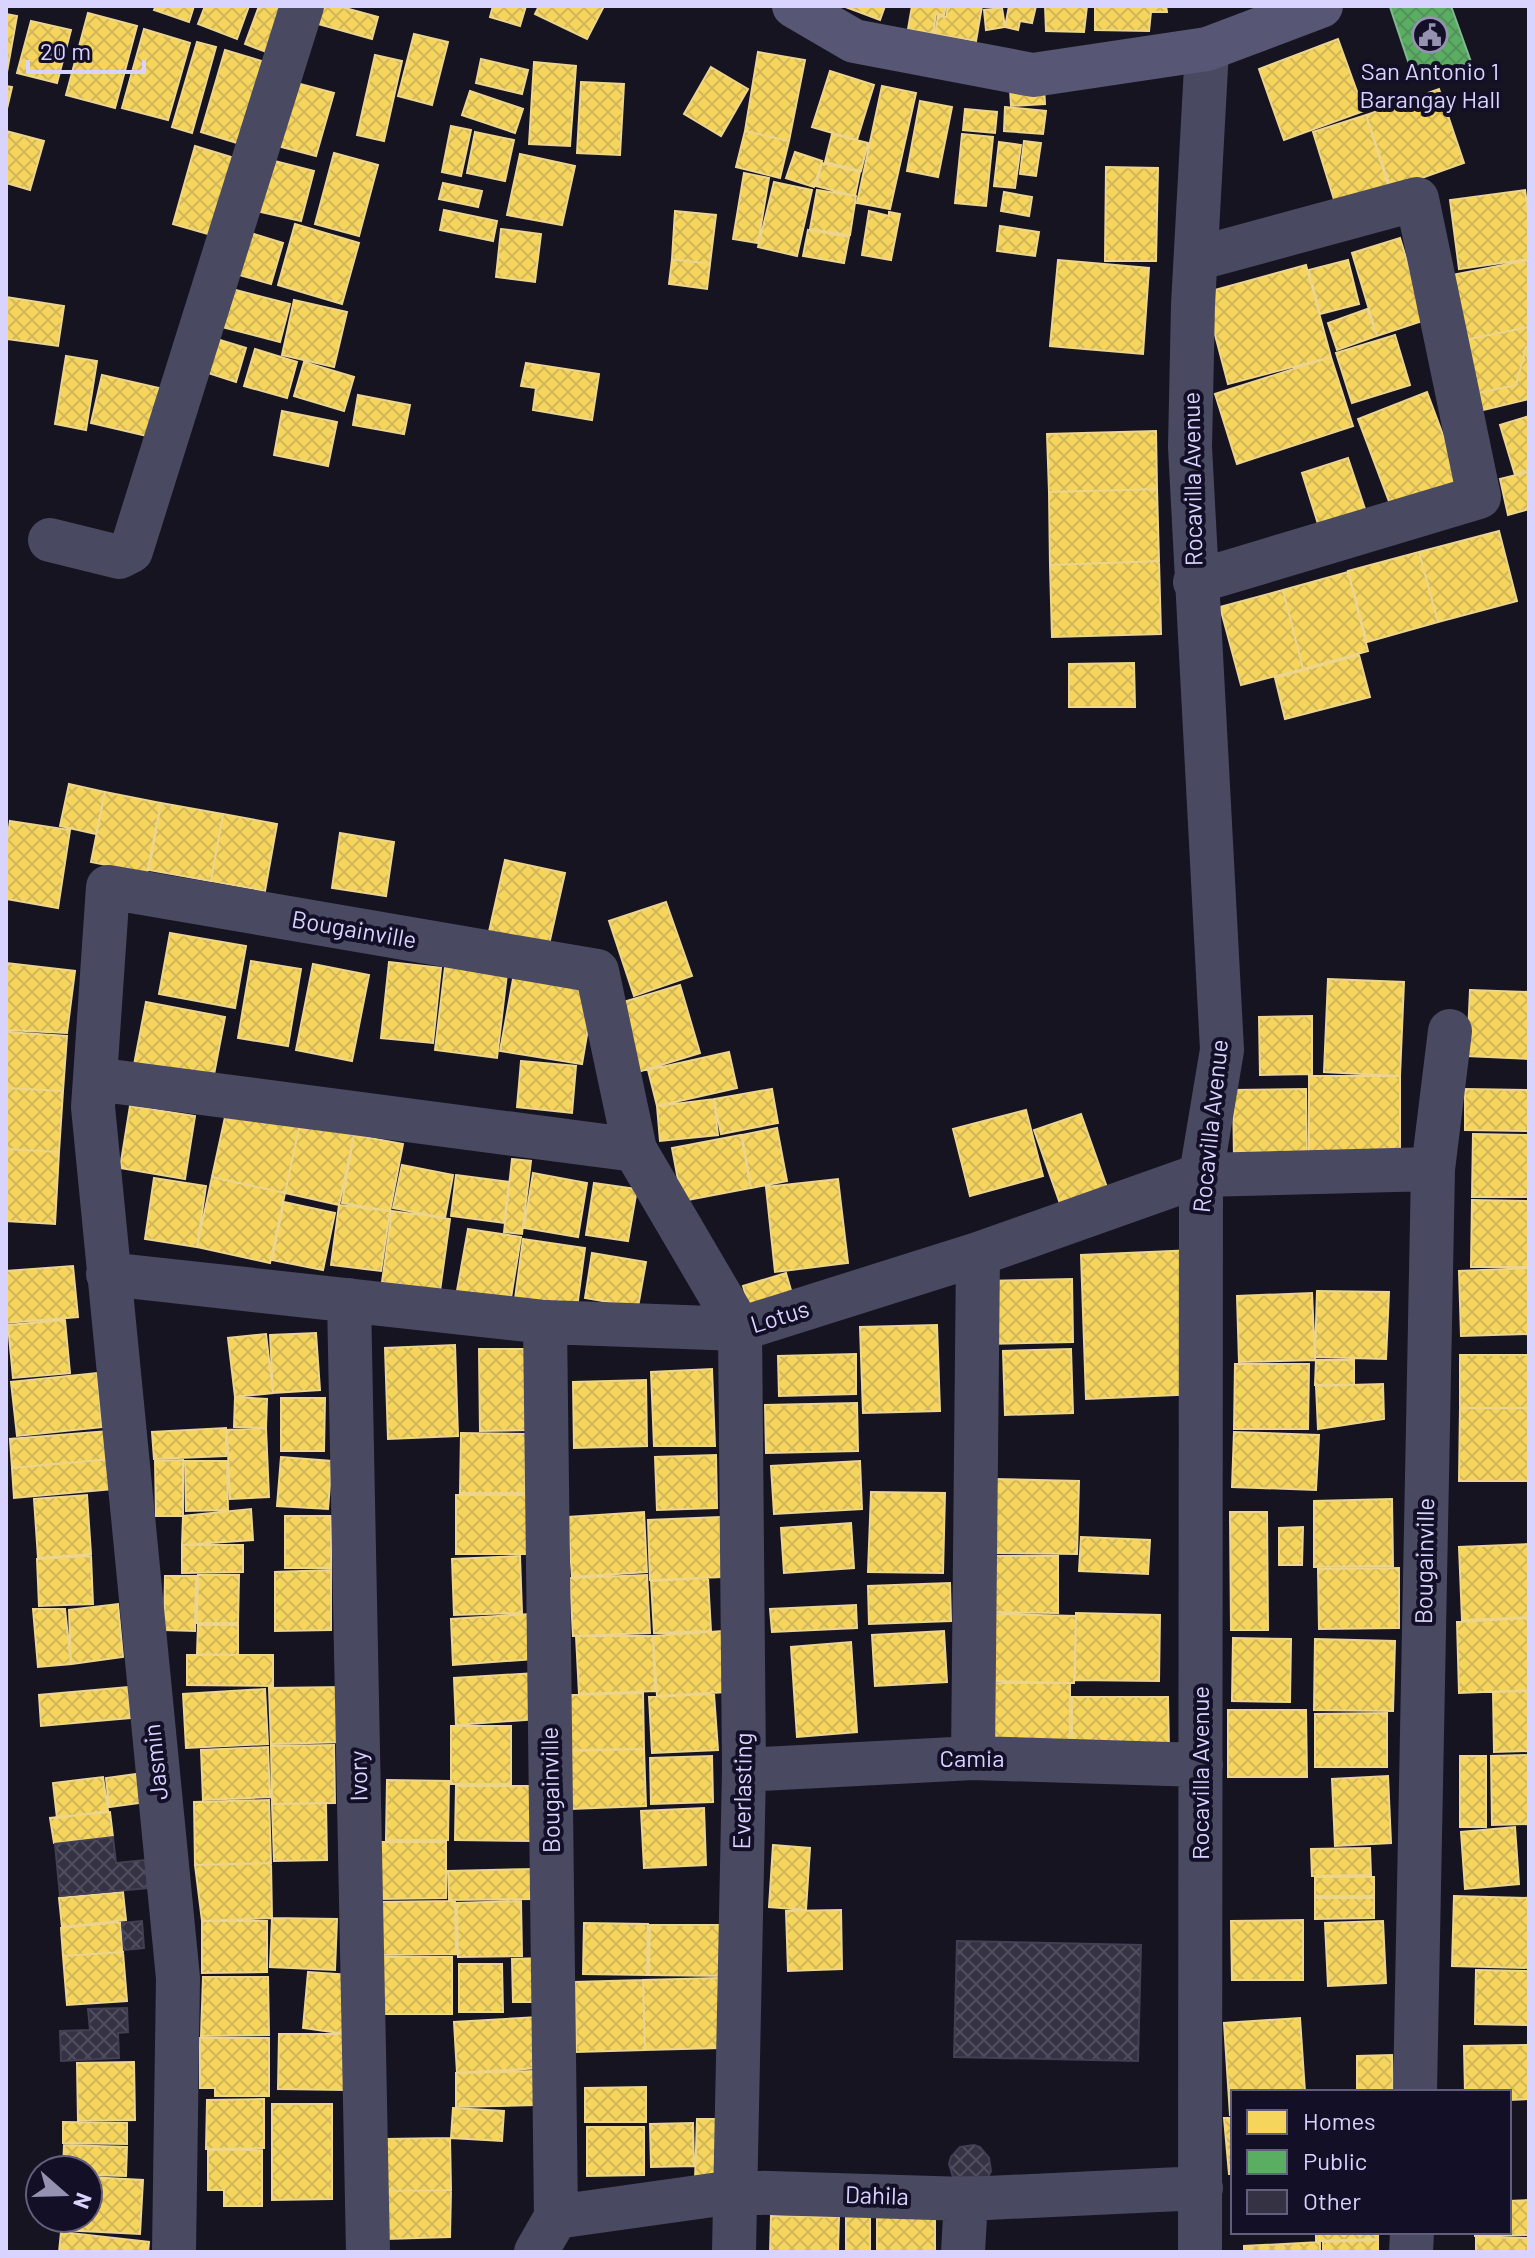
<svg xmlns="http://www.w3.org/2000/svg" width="1535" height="2258" viewBox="0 0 1535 2258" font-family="Barlow,sans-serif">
<defs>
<pattern id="homes-cross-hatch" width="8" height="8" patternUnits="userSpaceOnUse" patternTransform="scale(2)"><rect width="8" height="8" fill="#f6d55c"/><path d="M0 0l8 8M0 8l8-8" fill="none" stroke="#d2b759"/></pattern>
<pattern id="public-cross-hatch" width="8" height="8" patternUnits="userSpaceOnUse" patternTransform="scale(2)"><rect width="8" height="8" fill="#5aae61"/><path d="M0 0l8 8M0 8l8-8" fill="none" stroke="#54925c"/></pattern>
<pattern id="building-cross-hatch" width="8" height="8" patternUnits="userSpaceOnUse" patternTransform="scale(2)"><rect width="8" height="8" fill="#343243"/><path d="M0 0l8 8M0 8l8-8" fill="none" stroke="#514f5f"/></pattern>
</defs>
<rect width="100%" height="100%" fill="#161421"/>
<path fill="url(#homes-cross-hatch)" stroke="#edd58d" stroke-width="2" d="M156,6H194L189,22L154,10Z
M205,6H249L237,39L198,24Z
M259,6H298L280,57L245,44Z
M308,6H338L378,17L372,39L304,20Z
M493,6H526L520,26L490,17Z
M539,6H604L587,39L535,14Z
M843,6H885L880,20Z
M912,6H946L944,15L936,14L933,34L908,29Z
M948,6H982L976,41L935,34L938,16L946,17Z
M1009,6H1036L1032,23L1020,21L1018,30L1005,27Z
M1045,6H1087L1084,32L1046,31Z
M1095,6H1166L1167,12H1151L1149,31L1095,30Z
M1002,8L1005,27L986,30L984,10Z
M88,13L137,26L115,108L66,95Z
M6,14L17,16L7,72H6Z
M31,21L71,30L57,83L17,73Z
M144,29L190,43L168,120L122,108Z
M414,34L448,42L432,105L398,96Z
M1338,39L1364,111L1284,140L1259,69Z
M197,42L216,47L192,133L172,127Z
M225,50L275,65L250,147L201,132Z
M758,52L805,60L789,141L745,131Z
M375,55L402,61L384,141L357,135Z
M481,59L528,70L522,94L476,83Z
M534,62L576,66L570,146L529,144Z
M711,67L748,89L721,136L684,114Z
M830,71L874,85L857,140L812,127Z
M289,81L334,93L316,156L270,144Z
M581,82L624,84L620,155L577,153Z
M6,86L12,87L6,113Z
M882,86L916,93L890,209L857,203Z
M1044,86L1045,104L1011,106L1010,88Z
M1439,89L1464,163L1391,189L1366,115Z
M470,91L523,109L515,133L462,115Z
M920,101L952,107L938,177L907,171Z
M1005,107L1046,111L1043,134L1004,131Z
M965,109L997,112L995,133L963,130Z
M1366,115L1389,189L1336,206L1313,132Z
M451,126L471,130L461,176L442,172Z
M6,131L44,141L30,190L6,183Z
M745,131L789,141L780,178L736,167Z
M475,132L514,140L505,181L467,173Z
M832,134L868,143L861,171L825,162Z
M962,134L993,137L986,206L955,203Z
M1024,141L1041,143L1036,176L1020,174Z
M999,142L1021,145L1015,188L994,186Z
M195,146L244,161L222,238L173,224Z
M795,152L822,161L814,187L786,178Z
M334,153L378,165L359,236L315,224Z
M520,154L575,166L562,225L507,215Z
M259,157L314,171L301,221L247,209Z
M822,163L860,172L855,196L816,186Z
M1106,167L1158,168L1156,261H1105Z
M744,173L769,178L758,243L733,239Z
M774,182L812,190L797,256L758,247Z
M443,183L482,191L478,207L439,199Z
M817,190L856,196L850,235L810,229Z
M1525,190L1529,218V259L1459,269L1450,200Z
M1004,192L1032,197L1029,216L1001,211Z
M444,210L497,221L493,241L440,230Z
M675,211L716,215L710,264L672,259Z
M869,211L889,216V212L900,214L891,260L862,255Z
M295,224L359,243L342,304L278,285Z
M1000,226L1039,232L1035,256L997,251Z
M501,229L541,234L535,282L496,277Z
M241,230L283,243L271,284L229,272Z
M808,230L849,237L844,263L803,256Z
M1400,238L1425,320L1377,336L1352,253Z
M672,259L710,264L707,289L669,284Z
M1058,260L1149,268L1143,354L1050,346Z
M1348,260L1359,304L1320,314L1309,270Z
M1529,260V327L1459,341L1447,276Z
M1306,265L1331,357L1228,384L1204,293Z
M228,288L290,304L280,342L218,326Z
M6,297L64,306L58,346L6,339Z
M294,300L347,312L334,367L282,355Z
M1367,309L1377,336L1337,350L1328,323Z
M1529,327V347H1526L1516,385L1473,394L1459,341Z
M1395,335L1410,385L1352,403L1336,353Z
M207,336L246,348L236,382L196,369Z
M1526,347H1529V399L1475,412L1473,394L1516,385Z
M255,349L297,362L287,398L244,386Z
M66,356L97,361L86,430L55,424Z
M1331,357L1353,426L1237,464L1215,394Z
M304,362L354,377L344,411L294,396Z
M526,363L599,374L592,420L533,410L536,388L521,386Z
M102,375L172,391L160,439L91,423Z
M1427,392L1462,486L1393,512L1358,419Z
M358,395L410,405L404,434L353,425Z
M282,411L337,422L328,466L274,455Z
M1529,416V470L1515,475L1500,425Z
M1156,431L1157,489L1049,492L1047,434Z
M1348,458L1366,512L1319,527L1302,473Z
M1528,472L1529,509L1508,515L1500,479Z
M1157,489L1159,561L1050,565L1049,492Z
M1499,531L1517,601L1438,622L1419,552Z
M1419,552L1438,622L1367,642L1348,571Z
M1159,561L1161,634L1052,637L1050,565Z
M1348,572L1368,651L1303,669L1283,590Z
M1283,590L1303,669L1241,685L1220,607Z
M1359,655L1370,697L1285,719L1275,678Z
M1134,663L1135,707H1069V664Z
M69,784L105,792L96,834L60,826Z
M105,792L161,803L147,873L91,862Z
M161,803L223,814L211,881L149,870Z
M223,814L277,824L265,891L211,881Z
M10,821L70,830L58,908L6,899V848Z
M340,833L394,842L386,896L332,888Z
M505,860L565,873L548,949L488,936Z
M666,902L692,976L634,996L609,921Z
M170,933L246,946L235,1008L159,994Z
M251,961L301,969L288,1046L238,1038Z
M389,962L441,968L433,1043L381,1038Z
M6,963L75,971L67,1033L6,1030Z
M313,964L369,975L352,1061L296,1050Z
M445,967L507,974L497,1058L435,1050Z
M515,968L596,982L582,1064L500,1051Z
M1328,979L1404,982L1400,1076L1324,1072Z
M680,985L700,1053L638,1072L617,1004Z
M1470,990L1529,992V1059L1467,1056Z
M146,1002L225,1017L212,1085L133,1070Z
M1312,1016V1074L1260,1075L1259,1017Z
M6,1032L67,1036L63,1091L6,1088Z
M729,1052L737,1088L657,1106L648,1070Z
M521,1061L576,1066L572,1113L517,1107Z
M1309,1076H1400V1163H1309Z
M6,1088L63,1091L59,1152L6,1149Z
M772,1089L778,1123L721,1134L714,1099Z
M1306,1089L1307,1157L1234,1158L1233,1090Z
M1465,1089L1529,1090L1528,1131L1465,1130Z
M714,1099L718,1135L660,1141L657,1106Z
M130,1106L195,1116L185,1179L120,1168Z
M227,1108L300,1124L285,1193L212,1177Z
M1026,1110L1043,1176L970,1196L953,1129Z
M1081,1114L1110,1196L1063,1212L1034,1130Z
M300,1124L354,1135L339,1205L285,1193Z
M777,1128L787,1181L751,1188L742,1135Z
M1473,1134L1529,1135V1197H1472Z
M354,1135L403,1144L390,1211L342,1203Z
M741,1135L751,1188L682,1201L672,1148Z
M6,1149L59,1152L55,1224L6,1221Z
M512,1159L531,1161L522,1234L504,1232Z
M402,1165L453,1175L445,1218L393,1208Z
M533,1173L587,1183L578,1237L524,1228Z
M456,1175L509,1182L504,1223L451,1216Z
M212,1177L285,1193L270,1263L197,1247Z
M154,1178L206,1186L197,1247L145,1239Z
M838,1179L848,1263L775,1272L766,1187Z
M594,1183L637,1189L628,1241L586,1235Z
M1472,1200L1529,1201V1267H1471Z
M284,1202L335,1213L323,1270L272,1260Z
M339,1205L390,1211L381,1271L331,1265Z
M392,1211L450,1219L440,1291L382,1282Z
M468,1229L521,1237L509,1310L455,1302Z
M523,1239L585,1248L576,1315L514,1306Z
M1194,1250L1199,1394L1086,1399L1081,1255Z
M592,1253L646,1262L638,1307L585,1298Z
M73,1266L78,1317L6,1323V1271Z
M1529,1268V1334L1461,1336L1459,1271Z
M786,1273L795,1304L752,1317L743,1286Z
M1072,1279L1073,1342L985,1344L984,1281Z
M1317,1291L1389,1292L1386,1359L1315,1357Z
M1312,1293L1315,1360L1239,1362L1237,1296Z
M65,1320L70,1373L13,1378L8,1325Z
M937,1325L940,1411L863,1413L860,1327Z
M316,1333L320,1390L273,1393L270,1335Z
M266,1334L273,1393L235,1397L228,1338Z
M455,1345L458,1436L388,1439L385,1348Z
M479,1349H527L528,1430L480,1431Z
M1071,1349L1073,1413L1005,1415L1003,1351Z
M856,1354V1394L779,1396L778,1356Z
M1460,1355H1529V1408H1460Z
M1316,1360H1354V1385H1315Z
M1235,1364H1309L1308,1429H1234Z
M712,1369L715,1446H654L651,1372Z
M97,1373L102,1427L17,1436L11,1382Z
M646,1380L647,1446L574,1448L573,1382Z
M1383,1384L1384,1419L1318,1429L1316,1386Z
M235,1397L267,1399L266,1428L234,1427Z
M281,1398H325L324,1451H281Z
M857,1403L858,1451L766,1453L765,1405Z
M1460,1408H1529V1481H1459Z
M226,1428V1456L154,1459L152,1432Z
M266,1428L269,1497L230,1499L227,1430Z
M108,1431L110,1459L12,1468L10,1439Z
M1234,1432L1319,1435L1316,1490L1232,1487Z
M461,1433L526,1434L525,1493H460Z
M716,1455L717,1508L657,1510L655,1457Z
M281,1457L332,1461L328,1509L277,1506Z
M110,1459L113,1489L14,1498L12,1468Z
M183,1460V1516H156L155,1461Z
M185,1461H227L228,1510L186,1511Z
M860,1461L862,1509L774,1514L771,1466Z
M993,1479L1079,1481L1077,1554L992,1553Z
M871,1492L945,1493L943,1573L868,1572Z
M87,1495L91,1554L38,1558L34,1499Z
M456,1495H533V1554H456Z
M1392,1499L1393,1566L1314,1567V1501Z
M251,1509L253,1540L182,1545L183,1516Z
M644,1512L647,1572L572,1577L568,1517Z
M1230,1512H1267L1268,1630H1231Z
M285,1516H331V1568H285Z
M720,1517L722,1577L650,1580L648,1520Z
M851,1523L854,1568L784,1573L781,1528Z
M1303,1527L1302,1565H1279V1528Z
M1081,1537L1150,1540L1148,1574L1079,1571Z
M1529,1544V1617L1462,1620L1459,1547Z
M182,1545H243V1572L182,1573Z
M91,1556L93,1604L39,1606L37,1559Z
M520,1556L522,1613L454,1615L452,1559Z
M990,1556H1058V1613L990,1612Z
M1399,1568V1628L1319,1629L1318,1569Z
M331,1570V1630L275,1631V1572Z
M198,1575H239L238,1623H197Z
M647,1575L650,1633L573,1636L570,1578Z
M165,1576H196L195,1631L164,1630Z
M708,1578L711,1631L654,1633L651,1581Z
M950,1583L951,1621L869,1624L868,1586Z
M118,1604L123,1657L71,1664L69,1610Z
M856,1605L857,1628L772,1632L770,1609Z
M33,1609H65L71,1664L38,1667Z
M1076,1613L1160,1615L1159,1681L1075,1680Z
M530,1614L534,1659L453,1665L451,1619Z
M995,1614L1076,1616L1074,1683L993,1681Z
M1529,1618V1690L1459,1693L1457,1622Z
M198,1625H238V1655L197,1654Z
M723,1631L727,1692L657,1696L653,1636Z
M944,1631L947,1682L875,1686L872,1635Z
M576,1636H653L655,1691L579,1694Z
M1233,1638L1291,1639L1290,1702L1232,1701Z
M1315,1639L1395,1641L1393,1711L1314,1710Z
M851,1642L857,1732L797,1737L791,1647Z
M187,1655H273V1686L187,1685Z
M536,1673L538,1719L456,1725L454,1678Z
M995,1683H1070V1750H994Z
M128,1687L130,1718L41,1726L39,1695Z
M345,1687L346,1742L271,1744L269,1688Z
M265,1689L268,1744L186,1748L183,1694Z
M1529,1691V1751L1494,1752L1493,1692Z
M643,1693L644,1749L571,1750L570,1695Z
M714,1694L718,1750L652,1753L649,1697Z
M1072,1697H1168L1169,1750H1072Z
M1228,1710H1306L1307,1777H1228Z
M1387,1713V1767H1315V1714Z
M451,1726H511V1784H451Z
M334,1745L335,1803L272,1804L271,1746Z
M268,1747L270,1797L203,1800L201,1750Z
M644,1749L646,1806L571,1809L570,1751Z
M1529,1755V1824L1492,1825L1491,1756Z
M712,1756L713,1802L651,1804L650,1758Z
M1460,1756H1486V1827H1460Z
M144,1773L147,1802L109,1807L106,1778Z
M1388,1776L1391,1843L1335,1846L1332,1779Z
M103,1777L108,1811L57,1818L53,1783Z
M387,1780L449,1781L448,1840H386Z
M456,1786H532L531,1841L455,1840Z
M269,1800L271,1863L195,1865L194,1802Z
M326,1803L327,1860L274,1861L272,1804Z
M704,1808L706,1865L644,1868L641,1811Z
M110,1812L113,1837L54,1843L50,1818Z
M1515,1827L1519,1884L1465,1889L1461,1832Z
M376,1842H446V1898L376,1899Z
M773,1845L810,1848L806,1910L769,1907Z
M1370,1848L1371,1875L1312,1876L1311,1849Z
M271,1863L272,1918L202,1921L195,1865Z
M535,1869V1899L449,1900L448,1871Z
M1315,1877H1374V1896H1315Z
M123,1892L126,1920L62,1927L59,1898Z
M1454,1896L1529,1898V1968L1452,1966Z
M1315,1898H1374V1918L1315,1919Z
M455,1901L456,1954L377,1955V1902Z
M521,1901L522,1956L458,1957L457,1903Z
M841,1910L842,1969L788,1971L786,1911Z
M272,1918L337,1919L335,1970L270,1967Z
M1303,1920V1980H1232L1231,1921Z
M202,1921H267V1972L202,1973Z
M1383,1921L1386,1983L1328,1986L1325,1923Z
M120,1922L123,1952L63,1956L61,1928Z
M584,1923L648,1924L647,1975L583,1974Z
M650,1925H724V1976L649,1975Z
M123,1952L127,2001L67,2005L63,1956Z
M379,1957H452V2014H379Z
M543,1958L544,2002H513L512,1959Z
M459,1964H502L503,2012H459Z
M1476,1970L1529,1971V2025L1475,2024Z
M308,1972L350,1975L346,2034L303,2028Z
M203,1977H268L269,2035L201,2036Z
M718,1978L720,2048L645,2050L643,1980Z
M643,1980L645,2050L576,2052L575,1982Z
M538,2017L540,2068L457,2073L454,2022Z
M1300,2018L1305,2092H1233V2115H1230L1224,2023Z
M279,2034H346V2090L278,2089Z
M200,2038H269V2096H215V2088H200Z
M1529,2045V2099L1509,2100V2092H1465L1464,2046Z
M1392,2055L1393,2092H1357V2056Z
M134,2062L135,2120L78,2121L77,2063Z
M535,2071L536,2105L456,2107V2073Z
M646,2087V2122H585V2088Z
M264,2099V2148L206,2149L207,2100Z
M272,2104H332V2199L272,2200Z
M453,2108L504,2111L502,2141L451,2138Z
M1224,2118H1233V2174H1229Z
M697,2119H726L725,2180H695Z
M63,2122L127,2123V2144L63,2143Z
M693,2123L694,2166L651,2167L650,2124Z
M587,2127H644V2175L587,2176Z
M450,2138L451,2190L386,2191L385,2139Z
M64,2145L127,2147L126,2176L88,2175V2170H63Z
M208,2150H262V2206H224V2190H208Z
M88,2177L143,2180L140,2234L61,2230L62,2218H88Z
M451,2190L450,2237L386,2239V2191Z
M1529,2200V2235L1475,2236V2232H1509V2201Z
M935,2209V2252H877V2210Z
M846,2210H870V2252H846Z
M771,2216L839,2217L838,2252H770Z
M61,2232L149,2242L148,2252H59Z
M1316,2232H1378V2239L1316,2241Z
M1476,2237L1529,2238V2252H1476Z
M1378,2240V2252H1323V2242Z
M1320,2242V2252H1244V2246Z"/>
<path fill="url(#public-cross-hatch)" stroke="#80b990" stroke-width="2" d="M1451,6L1471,62L1415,82L1390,7Z"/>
<path fill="url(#building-cross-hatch)" stroke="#433f54" stroke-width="2" d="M113,1837L116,1863L145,1860L148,1888L60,1896L55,1844Z
M142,1921L144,1948L124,1950L122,1923Z
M957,1941L1141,1945L1138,2061L954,2057Z
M127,2008L128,2032L118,2033L119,2058L61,2061L60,2031L90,2030L88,2009Z
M974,2145L980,2147L989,2158L991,2171L988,2177H953L949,2164L951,2157L960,2147Z"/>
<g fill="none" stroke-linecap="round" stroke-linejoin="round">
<path stroke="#4a4962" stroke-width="44" d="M50,540L119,557L131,551L302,6
M1195,582L1479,497L1417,199L1196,259
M95,1079L635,1150
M108,1274L545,1322L740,1329L978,1254L1201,1175L1433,1169
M349,1300L368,2252
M973,1758L978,1254
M744,1770L973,1758L1201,1765
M1415,2092L1433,1169L1450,1031
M966,2199L1201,2188
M556,2217L734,2192L966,2199L963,2252
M174,2252L178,1978L93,1107L108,887L597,971L635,1150L740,1329L744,1770L734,2252
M536,2252L556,2217L545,1322
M1200,2252L1201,1175L1222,1050L1190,447L1193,305L1207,49
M1411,2252L1412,2232"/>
<path stroke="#575674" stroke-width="44" d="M794,6L854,41L1033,75L1207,49L1321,6"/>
</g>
<defs>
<symbol id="civic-ring" viewBox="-11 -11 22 22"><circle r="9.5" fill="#130f26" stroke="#9591b1" stroke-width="1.5"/><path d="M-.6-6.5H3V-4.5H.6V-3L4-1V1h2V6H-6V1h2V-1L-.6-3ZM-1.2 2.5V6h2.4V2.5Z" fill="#9591b1"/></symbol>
</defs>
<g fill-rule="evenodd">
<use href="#civic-ring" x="1410" y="15" width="40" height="40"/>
</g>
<g text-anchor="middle" stroke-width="8" stroke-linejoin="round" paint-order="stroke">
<g font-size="24" fill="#d9d4ff" stroke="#130f26">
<text x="1430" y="80">San Antonio 1<tspan x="1430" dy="28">Barangay Hall</tspan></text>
</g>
<g font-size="24" fill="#d9d4ff" stroke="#130f26">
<text transform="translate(1193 479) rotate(-91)" y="8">Rocavilla Avenue</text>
<text transform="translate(354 930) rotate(10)" y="8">Bougainville</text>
<text transform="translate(1211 1126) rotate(-84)" y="8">Rocavilla Avenue</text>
<text transform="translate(780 1317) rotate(-17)" y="8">Lotus</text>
<text transform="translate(1425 1561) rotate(-89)" y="8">Bougainville</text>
<text x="972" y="1767">Camia</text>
<text transform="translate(156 1762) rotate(-96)" y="8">Jasmin</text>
<text transform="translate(1201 1773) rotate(-90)" y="8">Rocavilla Avenue</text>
<text transform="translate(359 1776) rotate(-91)" y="8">Ivory</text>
<text transform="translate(551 1790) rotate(-91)" y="8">Bougainville</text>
<text transform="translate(743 1791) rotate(-89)" y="8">Everlasting</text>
<text transform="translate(877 2196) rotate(2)" y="8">Dahila</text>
</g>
</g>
<rect width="1535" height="2258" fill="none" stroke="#d9d4ff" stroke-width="16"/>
<rect x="1231" y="2090" width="280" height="144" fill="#130f26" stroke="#625e7d" stroke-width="2"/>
<rect x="1247" y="2110" width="40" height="24" fill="#f6d55c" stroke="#625e7d" stroke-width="2"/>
<text x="1303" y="2130" font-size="24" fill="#d9d4ff">Homes</text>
<rect x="1247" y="2150" width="40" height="24" fill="#5aae61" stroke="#625e7d" stroke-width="2"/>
<text x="1303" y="2170" font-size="24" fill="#d9d4ff">Public</text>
<rect x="1247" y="2190" width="40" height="24" fill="#343243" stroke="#625e7d" stroke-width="2"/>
<text x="1303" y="2210" font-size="24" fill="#d9d4ff">Other</text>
<g transform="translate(64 2194) rotate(110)"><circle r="38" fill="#130f26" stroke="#625e7d" stroke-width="2"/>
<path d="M0-6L14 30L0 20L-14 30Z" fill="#9591b1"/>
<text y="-12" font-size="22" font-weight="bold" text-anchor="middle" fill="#d9d4ff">N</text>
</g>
<path d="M28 60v12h116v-12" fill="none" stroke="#d9d4ff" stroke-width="4"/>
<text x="40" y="60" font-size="24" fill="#d9d4ff" stroke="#130f26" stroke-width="6" paint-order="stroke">20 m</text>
</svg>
